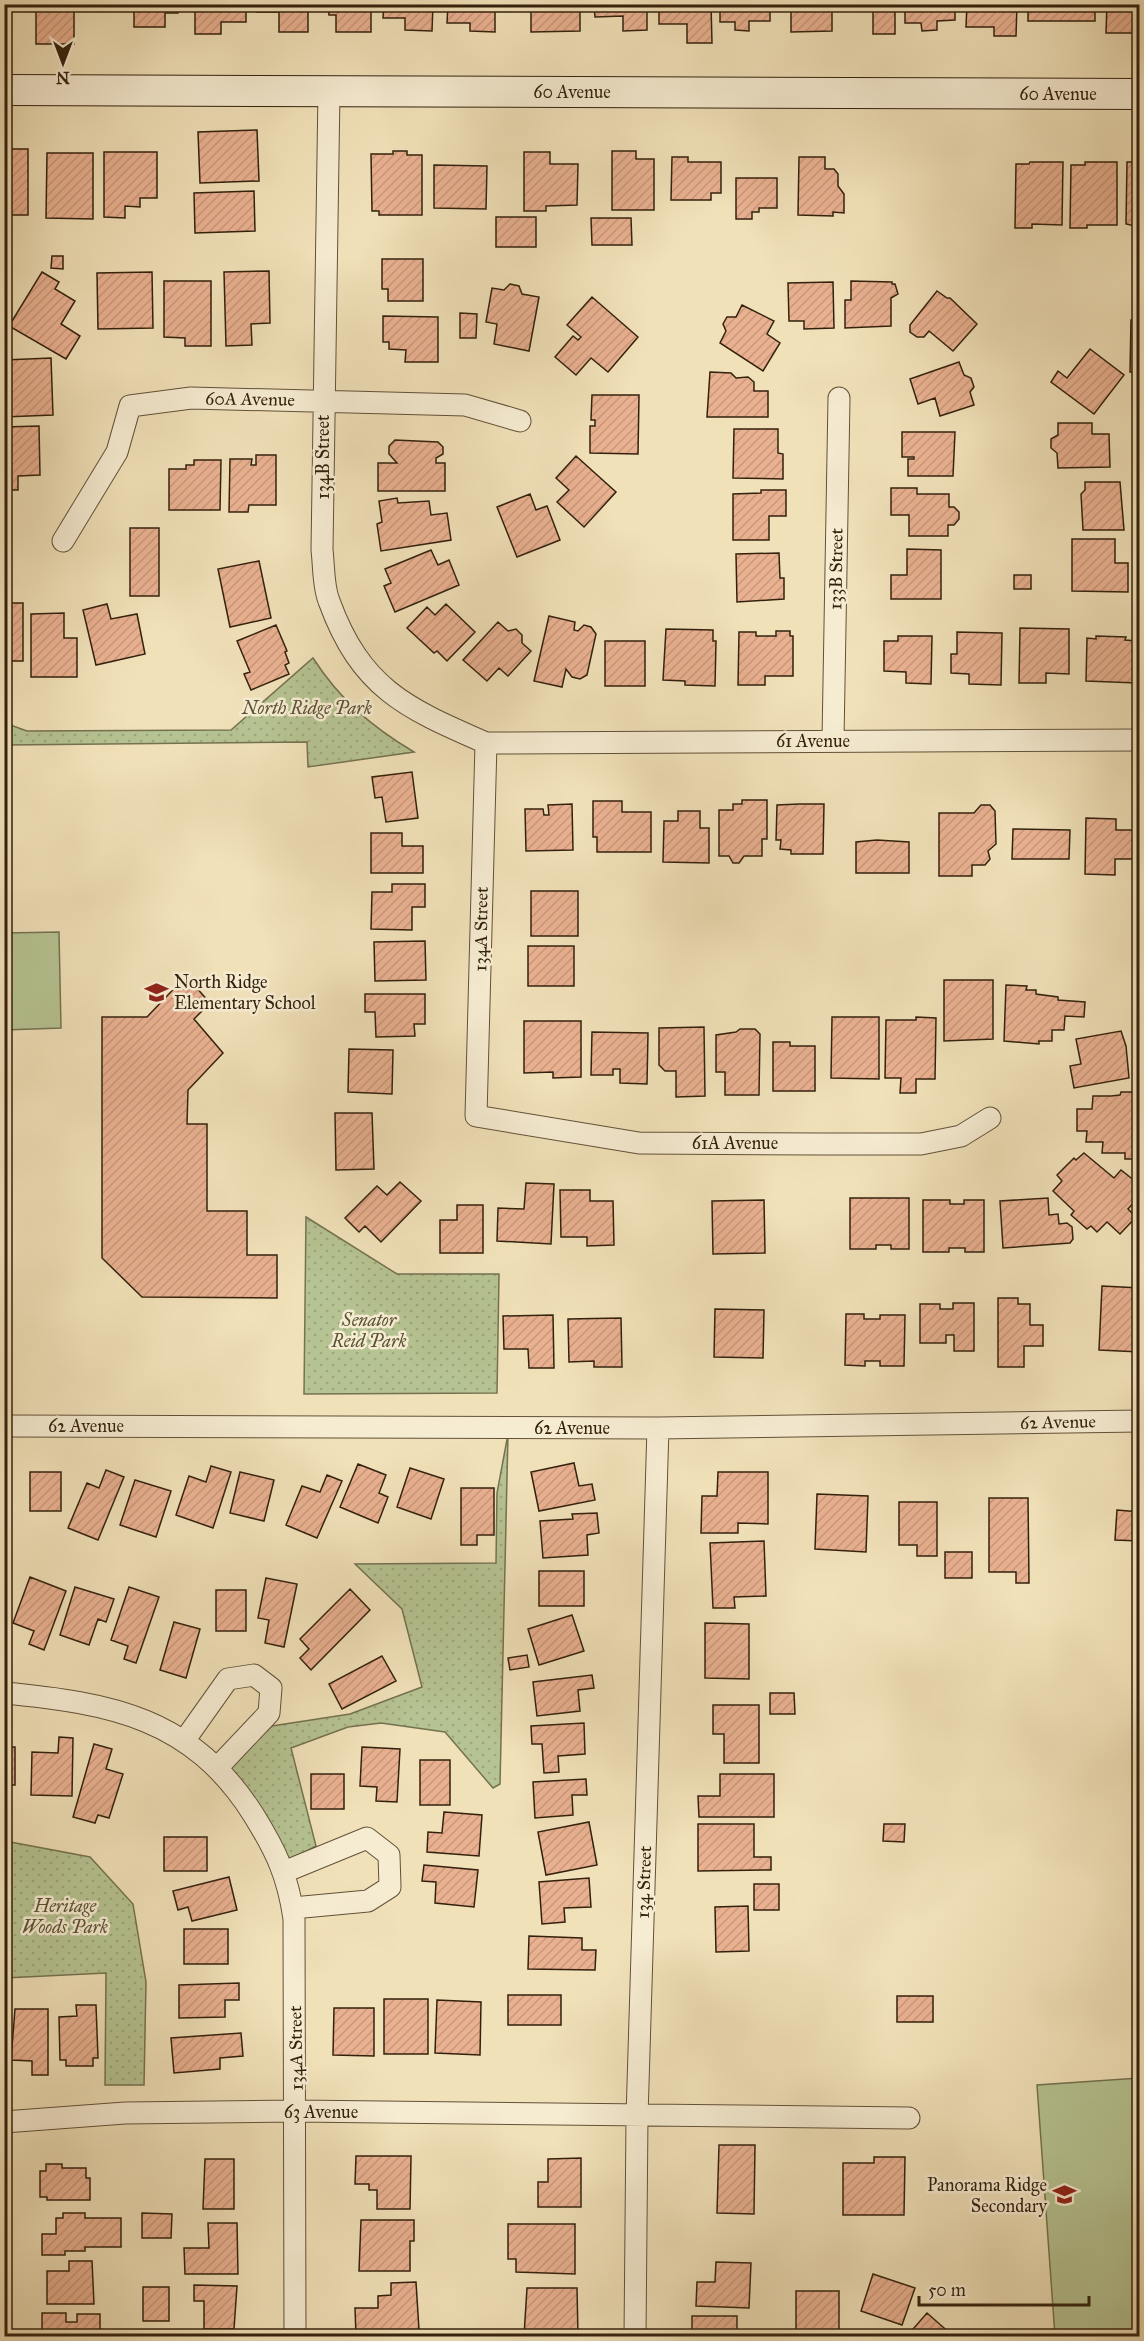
<svg xmlns="http://www.w3.org/2000/svg" width="1144" height="2341" viewBox="0 0 1144 2341" font-family="'IM FELL Great Primer',serif">
<defs>
<pattern id="park-dots" width="8" height="8" patternUnits="userSpaceOnUse" patternTransform="scale(1.5)"><rect width="8" height="8" fill="#b6c392"/><path d="M2 2h.1M6 6h.1" fill="none" stroke="#9da77d" stroke-width="1.8" stroke-linecap="round"/></pattern>
<pattern id="building-hatch" width="6" height="6" patternUnits="userSpaceOnUse" patternTransform="scale(1.5)"><rect width="6" height="6" fill="#eab191"/><path d="M-1 1l2-2M0 6l6-6M5 7l2-2" fill="none" stroke="#c9987c"/></pattern>
</defs>
<rect width="100%" height="100%" fill="#f1e1b9"/>
<filter id="stains"><feTurbulence type="fractalNoise" baseFrequency=".00333" numOctaves="4"/><feColorMatrix values="0 0 0 0 .2 0 0 0 0 .09 0 0 0 0 .02 0 0 0 .5 -.17"/></filter>
<radialGradient id="worn" r=".72"><stop offset=".6" stop-color="#630" stop-opacity="0"/><stop offset="1" stop-color="#630" stop-opacity=".3"/></radialGradient>
<path fill="#b6c392" stroke="#747250" stroke-width="1.5" d="M59,932L61,1028L5,1030V933Z
M1139,2078V2336H1055L1037,2085Z"/>
<path fill="url(#park-dots)" stroke="#747250" stroke-width="1.5" d="M313,658C340,700 372,727 414,752L308,767L307,742L5,745V723L27,731L231,730Z
M306,1217L397,1274H499L497,1393L304,1394Z
M508,1434L500,1784L493,1788L445,1732L381,1723L348,1727L291,1748L316,1846L290,1860L226,1768L272,1726L350,1714L422,1687L402,1609L355,1564L496,1563L497,1493Z
M5,1841L90,1857L133,1904L146,1982L144,2085H105L106,1973L5,1978Z"/>
<path fill="url(#building-hatch)" stroke="#33210d" stroke-width="1.5" d="M36,4H74V44H36Z
M134,4H178V13H165V27H134Z
M195,4H246V22H221V34H195Z
M256,4H308V32H279V12H257Z
M328,4H371V32H336V15H329Z
M384,4H433L432,31L405,30V18H383Z
M448,4H495V32L470,31V23H447Z
M531,4H580V31L531,32Z
M594,4H647V30L623,31V16L595,17Z
M659,4H711L712,43H687V24H659Z
M720,4H770V21H749V31L735,30V22H720Z
M791,4H832V31L791,32Z
M844,4H895V34H873V11H844Z
M905,4H955V20L937,21V30L922,31L921,23H905Z
M967,4H1017L1016,36H994V27H966Z
M1028,4H1095V21H1028Z
M1107,4H1140V33H1106Z
M257,130L259,181L200,183L198,132Z
M4,149H28V215H4Z
M393,151H407V155H422V215H379V211H372L371,154H393Z
M612,151H636V159H654V210H612Z
M104,152H157V198H140V207L125,206V218L104,217Z
M524,152H550V164H578L577,205L546,206V211H524Z
M47,153H93V219L46,218Z
M672,157H688V162H721V193H711V200H671Z
M799,157H825V169H834L838,174V186L844,194V213L833,212V216L798,215Z
M1030,162H1063L1062,225L1032,224V228H1015L1016,164H1029Z
M1085,162H1117V225H1087V228H1070L1071,165H1085Z
M1127,162H1140V227L1126,224Z
M434,165L487,166L486,209L434,208Z
M736,178H777V208H759V212H752V219H736Z
M254,191L255,231L195,233L194,193Z
M496,217H536V247H496Z
M591,218H631L632,245H592Z
M52,256H63V269L51,268Z
M382,259H423V301H388V289H382Z
M269,271L270,323L251,324L252,345L226,346L224,272Z
M42,272L59,282L55,289L75,301L61,324L80,336L66,359L9,326Z
M152,272L153,328L98,329L97,273Z
M164,281H211V346H185V338L164,337Z
M851,281L892,282V284H895L898,294L891,298V326L845,328V300H851Z
M833,282L834,328L804,329V321H789L788,283Z
M510,284L519,286L522,294L539,297L529,351L494,344L497,324L486,322L492,288L504,290Z
M937,291L947,298H950L977,324L953,351L929,331L924,337H917L910,332V325Z
M592,297L638,337L608,372L591,358L576,375L555,357L573,336L578,340L581,337L567,325Z
M742,305L774,321L767,334L780,343L763,371L720,343L726,331L723,324L727,317H736Z
M460,313L477,314L476,338H460Z
M383,316L438,317V362H405L406,350L389,349V342H383Z
M1131,320H1140V372H1130Z
M1090,349L1124,375L1094,414L1051,382L1058,371L1067,378Z
M51,358L53,415L4,417V360Z
M959,362L964,375L971,378L974,387L970,392L974,405L940,416L935,398L918,404L910,379Z
M710,372L731,373L736,378L748,377L754,382V391H768V417H707Z
M592,395H639L638,454L590,453V426H595V420H591Z
M1058,423H1092V434H1109L1110,467L1058,468L1057,453L1051,448V439L1058,435Z
M39,426L40,475L18,476V490H4V427Z
M734,429H778V453L783,454V479L733,478Z
M902,432H955L953,476H908V459H914V457H902Z
M395,440L438,442L443,447V454L436,458V463H445V491H378V463H397L389,454V446Z
M256,455H276V505H249L248,512H229L230,459H252L251,465H256Z
M576,456L616,492L584,527L557,502L569,490L556,478Z
M194,460H221L220,510H169V469H186V465H194Z
M1085,482H1120L1124,530H1083L1081,494L1085,490Z
M891,488H917V494H949V507H954L959,512V519L954,525H948V536H909V515H891Z
M761,490H786V516H769V540H733V494L761,493Z
M530,494L536,510L547,506L560,540L517,557L497,507Z
M397,498L398,503L429,501L431,515L447,513L451,540L381,551L377,524L382,522L379,501Z
M130,528H159V596H130Z
M1072,539H1115V563H1128V592L1072,591Z
M907,549L941,550V599H891V575H907Z
M431,550L438,565L449,560L459,585L395,612L384,586L391,583L385,569Z
M779,553L780,578H784V599L737,602L736,554Z
M259,561L271,618L230,627L218,569Z
M1014,575H1031V589H1014Z
M4,603H23V661H4Z
M107,604L111,619L137,614L145,654L96,665L83,610Z
M446,604L475,632L447,661L437,651L434,653L407,628L427,607L435,615Z
M64,613V638H77V677H31V614Z
M549,616L575,622L574,630L578,631L584,625L591,627L596,634L587,675L580,679L572,677L566,669L562,687L534,681Z
M498,622L508,631L516,629L522,635V643L531,651L508,676L499,668L487,681L463,660Z
M276,625L287,651L285,652L289,663L285,665L289,674L251,690L244,674L250,672L237,641Z
M1020,628L1069,629V674L1046,673V683H1019Z
M666,629L713,630V641H716L715,686L685,685V681L663,680Z
M776,631H790V636H793V676H765V685H738L739,632H756V636H776Z
M957,632L1002,633L1001,685L969,684V674L951,673V654H957Z
M898,636H932L931,684L906,683V672L884,671V641H898Z
M1096,636L1126,637L1125,640L1138,641L1137,683L1086,681L1087,638L1096,639Z
M605,641H645V686H605Z
M412,772L418,818L386,822L382,797L375,798L372,777Z
M742,800H767V839H762V856H744L739,863H733L729,856H719V810H733V804H742Z
M593,801H622V812H651V852H597V837H593Z
M572,804L573,850L526,851L525,809H543L544,815H549L548,805Z
M799,804H824L823,854H791V850L780,849L781,840H776L777,805Z
M981,805H990L995,811L996,844L988,851L990,859L985,865H972V876H939V813H974Z
M678,811H700V828H709V863L663,862L664,821H678Z
M1086,818L1116,819V830H1140V859H1115V875L1085,874Z
M1013,829L1070,830L1069,859H1012Z
M371,833H402V846H423V873H371Z
M877,840L909,842V873H856V842Z
M392,884H425V907H412V930L371,929L372,892H392Z
M531,891H578V936H531Z
M425,941L426,980L375,981L374,942Z
M528,946H574V986H528Z
M186,976L210,1003L194,1019L223,1053L188,1090L187,1124H207V1211H247V1255H277V1298L142,1297L102,1258V1017H147Z
M944,980H993V1039L944,1041Z
M1006,985L1027,986L1026,990H1036V994L1058,997V1000L1085,1002L1084,1017L1065,1016L1064,1030H1052V1041H1039V1044L1004,1041Z
M365,994H425V1024H414L415,1036L376,1037L375,1012H365Z
M832,1017H879V1079L831,1078Z
M916,1017L936,1018L935,1079H916V1093H900L901,1078H885L886,1020H916Z
M524,1021H581V1077L553,1078V1072L524,1073Z
M704,1027L705,1096L676,1097V1071H665L659,1065V1028Z
M740,1029H755L760,1034L759,1095H725V1072H716V1035L736,1032Z
M1121,1031L1126,1046L1129,1078L1074,1088L1070,1066L1081,1064L1076,1039Z
M592,1032L648,1033L647,1084L620,1083V1069H613V1075H591Z
M773,1042H790V1046H815V1091H773Z
M349,1049L393,1050L392,1094L348,1092Z
M1121,1092H1140V1159H1125V1153H1102L1103,1142H1086L1087,1131H1077V1109H1092L1093,1096H1111L1120,1095Z
M335,1113H372L374,1169L336,1170Z
M1084,1153L1114,1178L1121,1170L1140,1185V1196L1128,1209L1136,1217L1120,1234L1107,1222L1097,1232L1091,1226L1087,1229L1071,1215L1074,1211L1053,1191L1062,1181L1057,1175L1074,1158L1076,1160Z
M400,1182L421,1201L381,1242L365,1226L359,1232L345,1218L377,1186L387,1195Z
M526,1183L554,1184L551,1244L497,1241L498,1208L524,1209Z
M560,1190H590V1201H613L614,1245L587,1246V1237H561Z
M850,1198H909V1249H891V1245H876V1249H850Z
M1048,1198L1049,1215L1058,1214L1059,1224L1067,1223L1072,1227L1073,1239L1070,1243L1003,1248L1000,1201Z
M764,1200L765,1253L713,1254L712,1201Z
M923,1200H950V1204H964V1200H984V1252H965V1248H949V1252H923Z
M457,1205H483V1253H440V1220H457Z
M1102,1286L1140,1288V1352L1099,1350Z
M998,1298H1018V1304H1030V1325H1043V1346H1024V1367H998Z
M953,1303H974V1351H954V1335H946V1343H920V1304H940V1309H953Z
M715,1309L764,1310L763,1358L714,1357Z
M846,1314H864V1319H880V1315H905L904,1366H880V1361H865V1366L845,1365Z
M553,1315L554,1368H529L528,1349H504L503,1316Z
M621,1318L622,1367H594V1361L569,1362L568,1319Z
M574,1463L579,1486L592,1484L595,1500L539,1511L531,1472Z
M358,1464L386,1475L379,1493L388,1497L378,1523L340,1507Z
M211,1466L231,1472L213,1528L176,1515L189,1476L206,1482Z
M410,1468L444,1479L431,1519L397,1507Z
M106,1470L124,1477L98,1540L68,1528L87,1483L99,1488Z
M30,1472H61V1511H30Z
M240,1472L274,1480L264,1521L230,1513Z
M718,1472H768V1524L738,1523V1533H701L702,1496H717Z
M327,1475L342,1481L317,1538L286,1525L302,1486L320,1492Z
M135,1480L171,1491L156,1537L120,1525Z
M461,1488H494V1535H477V1545H461Z
M817,1494L868,1496L866,1552L815,1549Z
M989,1498H1028L1029,1583H1016V1572H989Z
M899,1502H937V1556H917V1545H899Z
M1117,1510L1140,1512V1541L1115,1540Z
M597,1513L599,1533L587,1535L588,1555L543,1558L540,1521L573,1519L572,1514Z
M764,1541L766,1596L734,1597L735,1608H713L710,1543Z
M945,1552H972V1578H945Z
M539,1571H584V1606H539Z
M30,1577L66,1591L44,1650L29,1644L34,1631L13,1623Z
M266,1578L297,1584L284,1647L265,1643L269,1620L258,1618Z
M75,1587L114,1599L106,1622L98,1619L89,1645L60,1635Z
M129,1587L159,1597L136,1663L124,1659L128,1646L111,1640Z
M350,1589L370,1610L311,1670L300,1658L309,1649L300,1639Z
M216,1590H246V1631H216Z
M572,1615L584,1651L539,1665L528,1629Z
M174,1622L200,1629L186,1678L160,1670Z
M705,1623L749,1624V1679L705,1678Z
M527,1655L529,1667L510,1670L508,1658Z
M382,1656L396,1681L342,1709L329,1684Z
M592,1675L594,1688L578,1690L580,1711L537,1716L533,1682Z
M770,1693H794L795,1714H770Z
M713,1705H759V1763H724V1734H713Z
M584,1723L585,1754L558,1756L559,1772L544,1773L542,1744H532L531,1726Z
M59,1737L73,1738L72,1796L31,1795L32,1752L58,1753Z
M94,1744L112,1749L106,1769L123,1774L109,1818L98,1815L95,1823L73,1817Z
M4,1747H15V1785H4Z
M362,1747L400,1749L397,1802L376,1801L377,1787L360,1786Z
M420,1760H450V1805H420Z
M311,1774H344V1809H311Z
M720,1774H774V1817H699L698,1796H720Z
M586,1779L587,1795H572L573,1815L535,1818L533,1782Z
M444,1812L482,1815L479,1856L427,1852L428,1832L442,1833Z
M589,1822L597,1865L546,1875L538,1832Z
M698,1824H754V1857H771V1870L698,1871Z
M884,1824H905L904,1842L883,1841Z
M164,1837H207V1871H164Z
M424,1865L478,1870L474,1907L435,1903L436,1882L422,1881Z
M229,1877L237,1910L192,1921L188,1907L178,1910L173,1891Z
M589,1878L591,1907L564,1908L565,1922L542,1924L539,1882Z
M754,1884H779V1910H754Z
M748,1906L749,1951L716,1952L715,1907Z
M184,1929H228V1964H184Z
M529,1936L582,1938V1950H596L595,1970L528,1969Z
M239,1983V2000H225V2017L179,2018V1985Z
M508,1995H561V2025H508Z
M897,1996H933V2022H897Z
M384,1999H428V2054H384Z
M437,2000L481,2002L480,2055L435,2053Z
M76,2005H96L98,2058H93V2066H66V2060H60L59,2017L77,2016Z
M334,2008H374V2056L333,2055Z
M15,2009H48V2075H32V2061L11,2060Z
M241,2033L243,2056L220,2058V2069L174,2073L171,2038Z
M719,2145H755L754,2214L717,2213Z
M356,2156H411L410,2209H377V2190H369V2184H355Z
M874,2157H905L904,2215H843V2163H874Z
M581,2158V2207H538V2182H548V2159Z
M205,2159H234V2209H203Z
M46,2164H62V2168H86V2178H90V2200H47V2197H40V2171H46Z
M63,2213H85V2218H121V2247H85V2251H65V2255H42V2234H56V2218H63Z
M142,2213L172,2214L171,2238H142Z
M361,2220H414V2241H410V2271H359Z
M208,2223H237L238,2274H185L184,2248H209Z
M508,2224H575V2274L516,2272V2259H508Z
M69,2261H92L94,2304H47V2271H69Z
M716,2262L751,2263L749,2308L696,2306L697,2282H715Z
M873,2274L915,2288L902,2325L861,2311Z
M416,2282L419,2330H385V2336H356L355,2308H378V2296L391,2295V2283Z
M194,2285L237,2286L234,2329H204V2301H194Z
M143,2287H169V2321H143Z
M527,2288H577L578,2336H524Z
M796,2291H839V2330H796Z
M42,2313H66V2322H77V2314H100V2336H42Z
M927,2313L952,2335L951,2336H907Z
M692,2316H737V2336H692Z"/>
<g fill="none" stroke-linecap="round" stroke-linejoin="round">
<defs>
<path id="street" d="M329,91L322,550C324,566 323,586 329,601C361,689 406,708 486,743L1140,740
M63,541L117,452L130,406L191,398L465,405L520,421
M833,740L839,398
M486,743L476,1116L639,1143L822,1144H921L961,1136L990,1118
M4,1426L658,1428L1140,1421
M4,1693C111,1703 192,1718 253,1814C276,1851 288,1876 294,1919L295,2336
M184,1741L228,1679L254,1675L271,1688L269,1713L217,1768
M284,1872L367,1838L389,1855L390,1887L368,1901L293,1908
M4,2122L125,2113L297,2111L909,2118
M635,2336L637,2117L658,1428"/>
<path id="secondary" d="M4,90L1140,94"/>
</defs>
<use href="#street" stroke="#625138" stroke-width="23"/>
<use href="#secondary" stroke="#33210d" stroke-width="32"/>
<use href="#street" stroke="#f6ecd2" stroke-width="21"/>
<use href="#secondary" stroke="#f6ecd2" stroke-width="30"/>
</g>
<defs>
<symbol id="school-bare" viewBox="-9 -9 18 18"><path d="M0-5L7-2L0 1L-7-2ZM-4 1L0 2.5L4 1V4Q0 6-4 4Z" fill="#8f2418" stroke="#f6ecd2" stroke-width="2.5" paint-order="stroke"/></symbol>
</defs>
<g fill-rule="evenodd">
<use href="#school-bare" x="140" y="976" width="33" height="33"/>
<use href="#school-bare" x="1048" y="2178" width="33" height="33"/>
</g>
<g text-anchor="middle" stroke-width="5" stroke-linejoin="round" paint-order="stroke">
<g font-size="18" fill="#33210d" stroke="#f6ecd2">
<text x="572" y="98">60 Avenue</text>
<text x="1058" y="100">60 Avenue</text>
<text transform="translate(250 399) rotate(1)" y="6">60A Avenue</text>
<text transform="translate(323 457) rotate(-90)" y="6">134B Street</text>
<text transform="translate(836 569) rotate(-89)" y="6">133B Street</text>
<text x="813" y="747">61 Avenue</text>
<text transform="translate(481 929) rotate(-89)" y="6">134A Street</text>
<text x="735" y="1149">61A Avenue</text>
<text transform="translate(1058 1422) rotate(-1)" y="6">62 Avenue</text>
<text x="86" y="1432">62 Avenue</text>
<text x="572" y="1434">62 Avenue</text>
<text transform="translate(644 1882) rotate(-88)" y="6">134 Street</text>
<text transform="translate(296 2048) rotate(-91)" y="6">134A Street</text>
<text x="321" y="2118">63 Avenue</text>
</g>
<g font-size="18" font-style="italic" fill="#5a5235" stroke="#f6ecd2">
<text x="307" y="714">North Ridge Park</text>
<text x="369" y="1326">Senator<tspan x="369" dy="21">Reid Park</tspan></text>
<text x="65" y="1912">Heritage<tspan x="65" dy="21">Woods Park</tspan></text>
</g>
<g font-size="18" fill="#33210d" stroke="#f6ecd2" text-anchor="start">
<text x="174" y="988">North Ridge<tspan x="174" dy="21">Elementary School</tspan></text>
<text x="1047" y="2191" text-anchor="end">Panorama Ridge<tspan x="1047" dy="21">Secondary</tspan></text>
</g>
</g>
<rect width="1144" height="2341" fill="none" stroke="#f1e1b9" stroke-width="24"/>
<rect x="6" y="6" width="1132" height="2329" fill="none" stroke="#33210d" stroke-width="3"/>
<rect x="12" y="12" width="1120" height="2317" fill="none" stroke="#33210d" stroke-width="1.5"/>
<g transform="translate(63 63) rotate(180)" stroke="#f6ecd2" stroke-width="4.5" paint-order="stroke">
<path d="M0-4.5L10 22L0 15L-10 22Z" fill="#33210d"/>
<text y="-9" font-size="16" font-weight="bold" text-anchor="middle" fill="#33210d">N</text>
</g>
<path d="M919 2296v9h170v-9" fill="none" stroke="#33210d" stroke-width="3"/>
<text x="928" y="2296" font-size="18" fill="#33210d" stroke="#f6ecd2" stroke-width="4.5" paint-order="stroke">50 m</text>
<rect width="100%" height="100%" filter="url(#stains)"/>
<rect width="100%" height="100%" fill="url(#worn)"/>
</svg>
